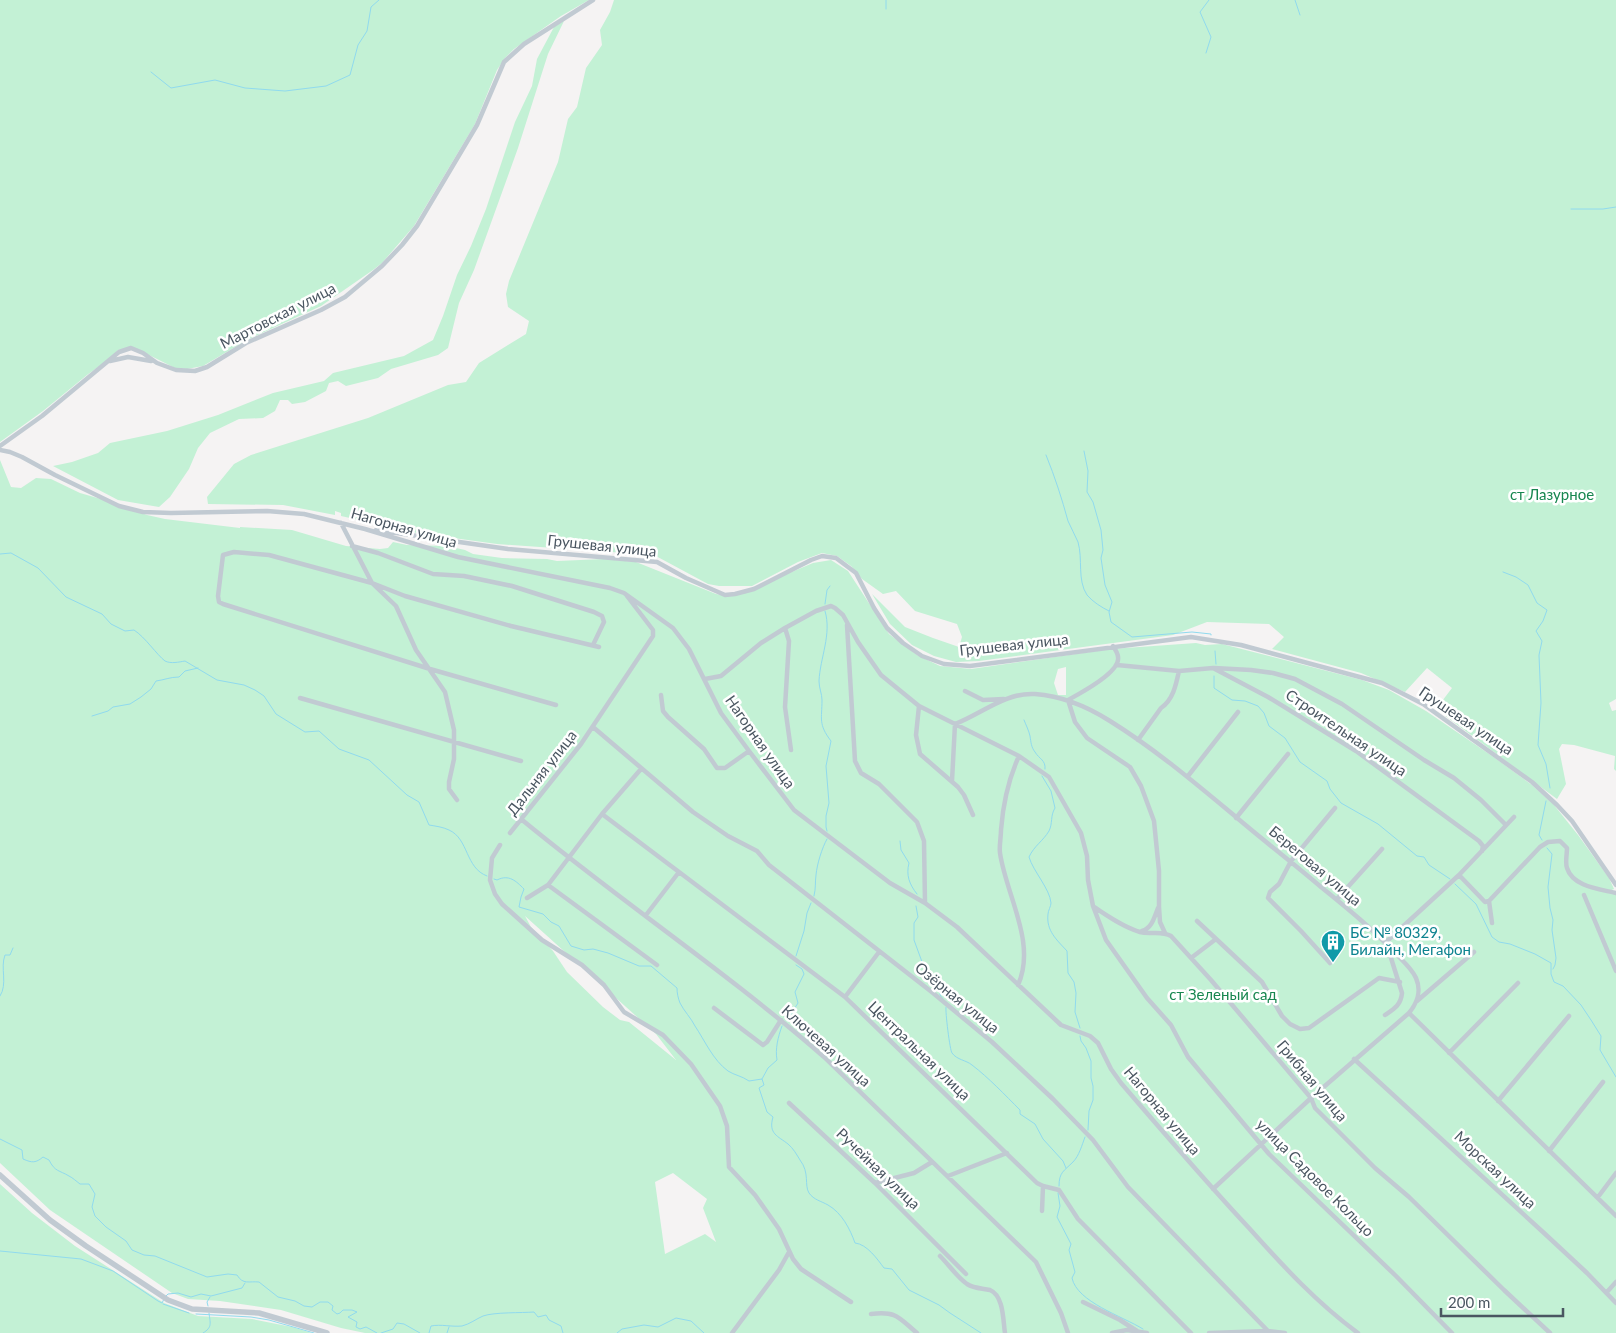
<svg xmlns="http://www.w3.org/2000/svg" width="1616" height="1333" viewBox="0 0 1616 1333" font-family="Lato,sans-serif">
<rect width="100%" height="100%" fill="#f5f3f3"/>
<path fill="#c3f1d5" fill-rule="evenodd" d="M0,0H589L561,16L514,49L505,58L497,70L475,124L414,226L382,263L373,270L321,306L247,340L203,366L187,369L175,368L135,348L118,350L109,359L87,375L43,411L0,442Z
M614,0H1616V699L1609,703L1612,711L1616,710V771L1614,769L1615,756L1574,745L1562,744L1559,749L1566,784L1557,799L1436,709L1452,688L1427,668L1405,692L1361,673L1272,649L1284,637L1269,624L1207,622L1173,635L979,661L956,662L934,656L912,645L890,624L872,594L905,627L933,638L959,647L962,637L957,624L915,611L896,591L883,594L862,579L851,566L837,556L822,553L798,562L752,586H719L708,584L654,555L497,544L417,533L341,516V513L335,511V515L283,505L208,504L207,497L234,464L251,455L368,418L448,385L466,382L479,363L526,334L529,321L508,307L506,294L509,281L558,162L568,119L577,107L586,68L602,45L600,30L610,12Z
M564,21L548,54L518,148L474,270L459,303L448,348L438,355L391,369L378,378L346,386L338,381L329,383L326,391L305,402L292,404L288,400H280L275,411L263,418L239,419L210,433L198,448L189,469L170,497L159,507L118,500L53,466L72,462L98,453L110,443L167,431L218,415L273,393L324,381L333,373L404,356L433,340L443,316L457,275L471,246L486,209L515,122L532,86L537,59L554,27Z
M0,460L11,487L21,488L36,478L51,479L80,493L108,501L147,515L165,519L240,528V527L292,530L346,546L380,549L388,548L393,542L407,545L447,546L465,550L473,554L502,558L547,559L557,561L604,559L636,562L716,594L727,596L737,595L813,563L831,560L848,571L889,634L917,655L940,666L971,669L1111,649L1196,643L1205,645L1222,644L1362,680L1389,690L1426,711L1495,758L1532,785L1554,805L1578,835L1609,878L1614,889L1607,892L1616,894V1333H365L341,1328L281,1310L220,1301L188,1299L172,1293L50,1210L0,1163ZM1066,667V695H1058L1054,683L1058,669ZM525,916L656,1034L676,1060L629,1022L620,1020L603,1007L567,972L553,951L531,927ZM673,1173L707,1199L703,1208L716,1242L705,1234L665,1254L655,1182Z
M0,1184L32,1213L75,1246L164,1303L198,1316L252,1319L292,1327L312,1333H0Z"/>
<g fill="none" stroke-linecap="round" stroke-linejoin="round">
<path stroke="#90daee" stroke-width="1" d="M886,0V9
M1295,0L1300,15
M1206,53L1211,37L1200,12L1209,0
M151,72L171,88L215,80L245,88L285,91L326,86L350,75L358,45L367,31L371,7L379,0
M1571,209H1603L1616,207
M1084,451L1088,471L1087,492L1093,502L1101,530L1103,550L1101,558L1105,585L1112,602L1109,612L1111,622L1132,637L1192,632L1211,634V635
M1046,455C1055,477 1062,499 1068,521C1071,528 1075,535 1078,542C1083,559 1077,580 1087,595C1093,602 1101,607 1109,611
M0,554L11,553L38,568L66,597L102,614L111,624L125,631L134,630C145,637 157,655 165,661C171,664 179,662 185,661L217,680L244,685L255,690L264,696L276,714L305,732L319,731L339,749L369,760L407,795L419,802L429,825C435,826 443,827 449,830C469,839 465,868 487,876
M1503,572L1516,577L1528,585L1537,603L1547,610L1543,621L1536,631L1542,641L1539,655L1541,703L1538,745L1546,764L1550,788
M825,604L827,590L830,586
M825,611C832,634 820,658 819,681C819,688 822,694 822,700C822,719 818,724 831,741L826,766L829,803L826,816V827L827,831
M1215,651L1216,664
M1214,676V688L1232,700L1245,701L1258,706L1264,713L1269,726L1285,738L1300,762L1327,781L1330,789L1341,803L1378,824L1417,856L1424,857L1429,865L1450,879
M92,716L108,711L113,707L130,704L141,697L151,689L156,681C164,680 170,677 179,677L185,671L198,668
M1024,720C1026,725 1029,731 1030,736C1031,742 1031,747 1035,752C1039,759 1046,760 1045,769
M1042,776L1051,791L1055,808C1050,816 1053,823 1049,831C1043,841 1034,846 1029,857C1033,871 1050,889 1051,903C1051,906 1048,911 1048,914C1046,931 1057,940 1067,951L1068,973L1074,982L1076,993L1075,1012L1080,1028
M1542,840L1539,835L1546,801
M900,841L901,850L909,863C906,875 909,884 917,894
M1547,848L1552,854L1548,887L1550,908L1553,920L1552,930L1556,958L1555,965L1553,969
M494,879L497,880C509,874 516,881 524,889L521,897L519,907L543,914L551,922L559,926L571,946L584,950L593,949L608,953L639,966H651L677,988C677,993 678,998 680,1003C684,1011 691,1018 695,1026C705,1041 713,1060 728,1071C734,1075 742,1076 749,1081L762,1079L764,1085L759,1088L767,1112L773,1117C768,1134 778,1136 788,1144C793,1148 797,1155 800,1160C810,1173 804,1185 809,1193C814,1200 821,1201 828,1205C842,1213 850,1229 855,1243C867,1244 878,1260 884,1268L892,1269L909,1290L939,1305L950,1313L981,1333
M1455,884L1476,904L1492,937L1499,942L1510,944L1535,954L1551,963V974L1554,982L1563,986L1581,1005L1591,1020L1601,1036L1600,1050L1616,1077
M814,896C816,888 815,882 816,875C817,864 822,848 827,839
M916,906L918,917L914,923V940L925,970L935,979
M796,956L804,931L807,913L811,903
M941,984L940,995L943,999
M0,996C8,984 0,968 5,955H10L13,948
M946,1007C945,1011 950,1051 952,1053C957,1060 966,1060 972,1065C989,1078 1005,1095 1020,1110V1114L1035,1124L1043,1139L1063,1161L1066,1168
M787,1020L798,1003L795,992L804,974L802,969L796,965
M1080,1036L1081,1041L1086,1048L1091,1061V1078L1093,1086V1100L1089,1111L1088,1130
M762,1079L768,1068L777,1060C775,1049 778,1037 782,1026
M0,1139L22,1150L23,1159C32,1163 36,1163 43,1157L49,1160C55,1172 59,1170 69,1176C73,1178 76,1181 80,1184H89L95,1194L92,1207L95,1216L106,1227L126,1241L132,1250L144,1255L155,1256L207,1277L228,1274L237,1275C243,1285 249,1281 259,1282L278,1297L295,1301L304,1306L312,1307L320,1302H328L333,1306L332,1310L337,1314L340,1313L343,1310H352L357,1312L348,1317L357,1322L356,1327L360,1329L366,1327L377,1333
M1059,1186C1059,1172 1064,1171 1073,1162C1079,1156 1082,1145 1085,1137
M1058,1193L1060,1206L1057,1217L1071,1244L1069,1250L1075,1272L1072,1278C1077,1302 1122,1316 1143,1329
M0,1251L81,1259L113,1271L158,1301L162,1303L164,1299
M166,1296L168,1294L178,1293L191,1297L201,1294L211,1296L242,1288L245,1283
M163,1304L189,1313
M208,1306L207,1302L210,1297
M196,1314L251,1317L269,1320L314,1333
M203,1333C213,1327 210,1323 209,1313
M381,1333L393,1329L397,1323L404,1324L420,1333
M429,1333L431,1326C441,1324 451,1327 462,1326C470,1324 476,1319 483,1316C494,1312 522,1313 534,1312L538,1317L546,1315L549,1320L561,1326L563,1333
M447,1333L449,1327
M617,1333L622,1329L644,1325L658,1327L676,1318L691,1321L704,1333"/>
<path stroke="#c1cad2" stroke-width="4.5" d="M110,361L128,357L151,361
M0,446L42,416L119,352L131,348L143,353L157,363L176,370L195,371L207,367L246,343L321,310L345,297L382,266L402,245L417,226L477,125L504,62L524,44L593,0
M0,450L10,452L22,457L55,475L119,506L143,512L171,513L267,511L304,514L365,529L458,557L610,588L624,593L673,628L689,649L721,713L749,751L794,810L890,883L925,903L957,927L1061,1025L1090,1036L1098,1043L1111,1069L1121,1083C1163,1132 1205,1181 1249,1228C1283,1266 1317,1303 1358,1333
M341,523L372,583L396,606L416,650L445,692L454,730V759L449,782V789L457,800
M376,530L508,549L657,562L686,578L725,595L735,594L754,589L811,560L822,556L836,558L856,573L874,608L887,628L903,643L922,656L944,664L970,666L1191,637L1241,645L1382,683L1423,704L1532,782L1557,805L1572,821L1616,885
M352,546L378,553L433,574L464,576L512,586L594,612L602,616L604,622L593,645
M847,625L855,761L861,773L879,784L917,822L924,841L925,903
M785,628L789,641L785,707L791,750
M1113,646C1115,649 1118,654 1118,657C1121,672 1079,694 1068,700L1075,722L1087,738L1130,767L1141,786L1154,821L1159,871V907L1160,922L1165,933
M1117,665L1179,671L1213,668L1268,697L1356,751L1479,841L1483,846L1482,851
M1214,668L1251,670L1273,673L1295,679L1342,704L1424,760L1454,778L1481,800L1506,825
M705,679L721,676L761,643L785,628L816,611L831,606L835,608L843,615L858,642L881,675L919,706L1019,756L1049,777L1081,833L1087,856L1088,880L1093,906L1106,940L1147,998L1171,1025L1188,1057L1269,1154L1396,1276L1452,1333
M965,691L983,700L1004,699
M661,695L663,711L668,717L704,749L717,768H725L749,751
M300,698L521,761
M556,705L430,669L223,604L219,602L218,596L223,555L234,552L269,555L372,583L405,596L511,626L599,647
M919,706L916,735L920,754L958,787L964,795L973,815
M593,727L693,812L728,836L757,851L769,865L933,993L992,1042L1053,1099L1093,1140L1128,1187L1268,1331
M1138,740L1161,708C1173,700 1176,685 1179,671
M1188,776L1238,712
M952,781L955,724C981,714 1006,692 1035,694C1061,696 1088,707 1110,721C1155,749 1195,783 1236,817C1264,841 1293,863 1321,887C1347,908 1374,930 1397,955C1404,962 1412,969 1416,978C1422,992 1417,1003 1409,1013L1616,1216
M602,814L845,997L1037,1183L1043,1186L1059,1190L1078,1219L1191,1333
M1236,818L1288,754
M521,819C620,901 727,972 824,1057L1036,1262L1061,1313L1068,1333
M510,833L581,744L653,636V630L627,596
M500,845L492,858L490,880L495,894L502,904L542,940L582,965L604,985L624,1012L663,1035L691,1064L720,1106L727,1126L729,1167L755,1195L779,1229L793,1259L801,1269L851,1302
M1459,875L1485,902L1489,901L1540,847L1548,842L1560,841L1567,848C1567,854 1565,863 1567,868C1573,887 1600,889 1616,893
M548,885L657,965
M1584,895L1616,971
M527,898L548,885L602,814L641,769
M1337,899L1382,849
M1489,901L1492,923
M1094,907C1108,916 1123,927 1140,932C1150,935 1161,930 1171,936L1211,980L1311,1098L1315,1108L1375,1168L1409,1197L1504,1290L1550,1333
M646,915L679,872
M1197,921L1262,982L1282,1016L1290,1024L1300,1029L1309,1028L1379,978L1400,982
M1142,931C1152,928 1154,918 1158,908
M1191,958L1216,939
M1330,963L1301,931L1268,898L1270,892L1279,884L1291,861L1335,808
M1018,985C1037,943 1006,895 1000,853C999,846 1001,838 1001,830C1003,804 1008,780 1019,756
M845,997L879,952
M1417,1001L1474,952
M714,1008L763,1045L767,1042L781,1020
M1385,1015C1394,1009 1401,1005 1402,993L1386,942L1459,875L1514,817
M1449,1053L1518,983
M1354,1059L1544,1233L1587,1273L1616,1303
M1498,1101L1569,1016
M789,1103L875,1183L966,1274
M1549,1151L1603,1082
M948,1176L1007,1153
M875,1183L914,1173L932,1162
M1213,1189L1311,1098L1409,1013
M1598,1197L1616,1173
M1042,1211L1043,1186
M940,1256C949,1265 957,1277 967,1284C975,1289 982,1288 990,1290C1004,1296 1003,1321 1005,1333
M1607,1292L1616,1282
M1083,1302L1120,1320L1137,1331
M871,1314C897,1311 898,1317 917,1333
M732,1333L779,1270L789,1252
M1112,1333L1127,1330L1147,1333
M1209,1333L1268,1331L1285,1333"/>
<path stroke="#c1cad2" stroke-width="5.5" d="M0,1175L50,1220L86,1246L168,1300L192,1309L259,1313L327,1333"/>
</g>
<defs>
<symbol id="building-pin" viewBox="-11 -11 22 30"><path d="M0 17L-7.5 6A9.5 9.5 0 1 1 7.5 6Z" fill="#0f9aa8" stroke="#fff"/><path d="M-4-6H4V6H1V3H-1V6H-4ZM-2.5-4.3h1.7v1.8h-1.7ZM.8-4.3h1.7v1.8H.8ZM-2.5-1h1.7V.8h-1.7ZM.8-1h1.7V.8H.8Z" fill="#fff"/></symbol>
</defs>
<g fill-rule="evenodd">
<use href="#building-pin" x="1319" y="928" width="28" height="38"/>
</g>
<g text-anchor="middle" stroke-width="5" stroke-linejoin="round" paint-order="stroke">
<g font-size="15" fill="#4a5661" stroke="#fff">
<text transform="translate(278 316) rotate(-27)" y="5">Мартовская улица</text>
<text transform="translate(404 528) rotate(16)" y="5">Нагорная улица</text>
<text transform="translate(602 546) rotate(6)" y="5">Грушевая улица</text>
<text transform="translate(1014 645) rotate(-6)" y="5">Грушевая улица</text>
<text transform="translate(1466 721) rotate(34)" y="5">Грушевая улица</text>
<text transform="translate(1346 733) rotate(34)" y="5">Строительная улица</text>
<text transform="translate(760 742) rotate(55)" y="5">Нагорная улица</text>
<text transform="translate(542 773) rotate(-52)" y="5">Дальняя улица</text>
<text transform="translate(1315 866) rotate(40)" y="5">Береговая улица</text>
<text transform="translate(957 998) rotate(39)" y="5">Озёрная улица</text>
<text transform="translate(826 1046) rotate(42)" y="5">Ключевая улица</text>
<text transform="translate(919 1051) rotate(44)" y="5">Центральная улица</text>
<text transform="translate(1312 1081) rotate(50)" y="5">Грибная улица</text>
<text transform="translate(1162 1111) rotate(50)" y="5">Нагорная улица</text>
<text transform="translate(878 1169) rotate(44)" y="5">Ручейная улица</text>
<text transform="translate(1495 1170) rotate(43)" y="5">Морская улица</text>
<text transform="translate(1315 1178) rotate(45)" y="5">улица Садовое Кольцо</text>
</g>
<g font-size="15" fill="#17864f" stroke="#fff">
<text x="1552" y="500">ст Лазурное</text>
<text x="1223" y="1000">ст Зеленый сад</text>
</g>
<g font-size="15" fill="#0d838f" stroke="#fff" text-anchor="start">
<text x="1350" y="938">БС № 80329,<tspan x="1350" dy="17">Билайн, Мегафон</tspan></text>
</g>
</g>
<path d="M1441 1308v8h122v-8" fill="none" stroke="#4a5661" stroke-width="2.5"/>
<text x="1448" y="1308" font-size="15" fill="#4a5661" stroke="#ffffff" stroke-width="4" paint-order="stroke">200 m</text>
</svg>
